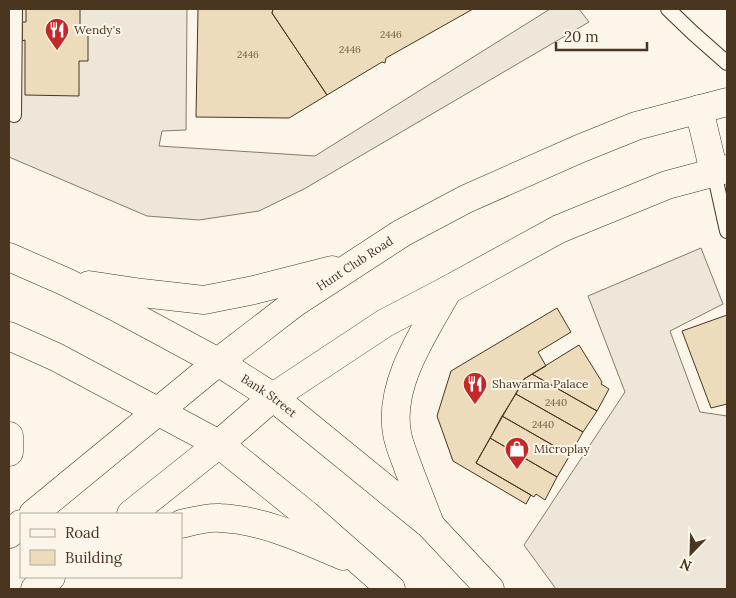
<svg xmlns="http://www.w3.org/2000/svg" width="736" height="598" viewBox="0 0 736 598" font-family="Lora,serif">
<rect width="100%" height="100%" fill="#fbf6e9"/>
<path fill="#ede7d9" stroke="#887966" d="M9,9H187L186,130L162,131L159,146L315,156L550,9H579L589,22L304,189L259,211L199,220L147,216L9,157Z
M701,248L723,304L670,331L700,412L727,416V589H556L524,545L625,392L588,296Z"/>
<path fill="#ecdcbc" stroke="#4a3520" d="M26,9H80V29L88,30V61H79V96L25,95V40L22,41V22H26Z
M198,9H273L272,13L327,95L289,118L196,117Z
M273,9H473L386,58L385,63L382,62L327,95L272,13Z
M557,308L571,332L538,352L546,366L524,379L476,463L531,495L526,504L453,461L437,416L451,371Z
M727,315V404L711,408L682,331Z
M579,345L602,382L601,384L609,389L597,411L532,374Z
M532,374L597,411L583,432L516,394L524,379Z
M516,394L583,432L570,455L502,416Z
M502,416L570,455L557,477L490,438Z
M490,438L557,477L545,500L536,494L534,497L476,463Z"/>
<g fill="none" stroke-linecap="round" stroke-linejoin="round">
<defs>
<path id="service" d="M668,9L693,33L727,63
M14,115L15,9
M714,172L727,231"/>
<g id="primary">
<path d="M699,109L714,172"/>
<path id="s1" d="M9,257L66,282L116,307L218,362L273,397L430,525L490,589"/>
<path d="M89,285L142,293L204,300L254,290L332,270"/>
<path d="M9,336L56,357L219,444L307,515L391,589"/>
<path d="M9,436V452"/>
<path id="s2" d="M33,514L218,362L296,302L402,233L466,199L579,149L636,126L727,102"/>
<path d="M131,514L219,444L273,397L385,323L448,290L559,229L667,185L727,169"/>
<path d="M181,524C193,521 207,517 220,518C263,520 304,539 343,556"/>
<path d="M430,524C423,506 416,488 409,470C405,458 399,446 397,433C388,384 425,331 448,290"/>
<path d="M9,534L21,524"/>
<path d="M35,589L51,577"/>
</g>
</defs>
<use href="#service" stroke="#4a3520" stroke-width="16"/>
<use href="#primary" stroke="#4a3520" stroke-width="29"/>
<use href="#service" stroke="#fbf6e9" stroke-width="14"/>
<use href="#primary" stroke="#fbf6e9" stroke-width="28"/>
</g>
<defs>
<symbol id="restaurant-pin" viewBox="-11 -11 22 30"><path d="M0 17L-7.5 6A9.5 9.5 0 1 1 7.5 6Z" fill="#c62828" stroke="#fbf6e9"/><path d="M-5-6h1v4h1v-4h1v4h1v-4h1v5L-1.5 .5V6h-2V.5L-5-1ZM5-6V6H3V1.5H1.5Q1.5-4 5-6Z" fill="#fff"/></symbol>
<symbol id="shop-pin" viewBox="-11 -11 22 30"><path d="M0 17L-7.5 6A9.5 9.5 0 1 1 7.5 6Z" fill="#c62828" stroke="#fbf6e9"/><path d="M-5-2.5h2.3a2.7 3.5 0 0 1 5.4 0H5L5.5 6h-11ZM-1.5-2.5h3a1.5 2.3 0 0 0-3 0Z" fill="#fff"/></symbol>
</defs>
<g fill-rule="evenodd">
<use href="#restaurant-pin" x="43" y="16" width="28" height="38"/>
<use href="#restaurant-pin" x="461" y="370" width="28" height="38"/>
<use href="#shop-pin" x="503" y="435" width="28" height="38"/>
</g>
<g text-anchor="middle" stroke-width="4" stroke-linejoin="round" paint-order="stroke">
<g font-size="10" fill="#725f47">
<text x="391" y="38">2446</text>
<text x="350" y="53">2446</text>
<text x="248" y="58">2446</text>
<text x="556" y="406">2440</text>
<text x="543" y="428">2440</text>
</g>
<g font-size="12" fill="#4a3520" stroke="#fbf6e9" text-anchor="start">
<text x="74" y="34">Wendy's</text>
<text x="492" y="388">Shawarma Palace</text>
<text x="534" y="453">Microplay</text>
</g>
<g font-size="12" fill="#4a3520" stroke="#fbf6e9">
<text dy="4" stroke="none"><textPath href="#s2" startOffset="408">Hunt Club Road</textPath></text>
<text dy="4" stroke="none"><textPath href="#s1" startOffset="295">Bank Street</textPath></text>
</g>
</g>
<rect width="736" height="598" fill="none" stroke="#4a3520" stroke-width="20"/>
<rect x="20" y="513" width="162" height="65" fill="#fbf6e9" stroke="#b4a999"/>
<rect x="30" y="529" width="25" height="8" fill="#fbf6e9" stroke="#b4a999"/>
<text x="65" y="538" font-size="15" fill="#4a3520">Road</text>
<rect x="30" y="550" width="25" height="15" fill="#ecdcbc" stroke="#b4a999"/>
<text x="65" y="563" font-size="15" fill="#4a3520">Building</text>
<g transform="translate(691 553) rotate(203)" stroke="#fbf6e9" stroke-width="4" paint-order="stroke">
<path d="M0-4L9 19L0 12L-9 19Z" fill="#4a3520"/>
<text y="-8" font-size="14" font-weight="bold" text-anchor="middle" fill="#4a3520">N</text>
</g>
<path d="M556 42v8h91v-8" fill="none" stroke="#4a3520" stroke-width="2.5"/>
<text x="564" y="42" font-size="15" fill="#4a3520" stroke="#fbf6e9" stroke-width="4" paint-order="stroke">20 m</text>
</svg>
